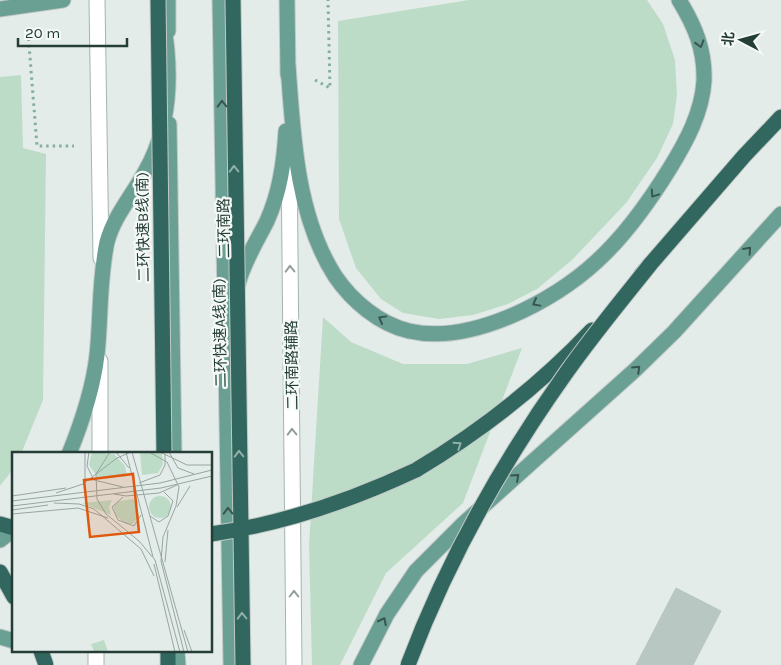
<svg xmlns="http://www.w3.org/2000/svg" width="781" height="665" viewBox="0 0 781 665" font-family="Karla,'Noto Sans SC',sans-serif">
<rect width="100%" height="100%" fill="#e3ece9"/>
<path fill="#bddcc7" d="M469,0H647L663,24L675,60L677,95L673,124L657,158L626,203L572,260L537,289L508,304L473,315L439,319L403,313L381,299L356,268L339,219L338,21Z
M21,75L23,148L46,154L43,400L21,454H14V468L0,486V77Z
M323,317L351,342L403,364H467L522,348L463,503L386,573L340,665H312L309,545Z"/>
<path fill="#b9c7c2" stroke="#b6c6c0" d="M676,588L721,611L693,665H636Z"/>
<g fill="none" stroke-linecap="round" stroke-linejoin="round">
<defs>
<path id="street" d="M97,0L101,258
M289,152L294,665
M100,454V361
M96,665V651"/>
<path id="primary" d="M168,0V31
M220,0L231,665
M287,0L288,75
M0,9L63,0
M288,65C293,134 296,215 335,276C352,301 379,324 409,331C470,345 553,302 596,262C626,235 649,202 670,168C686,142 702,113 704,81C705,50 695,26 679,0
M169,124L174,454
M238,284C244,261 257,241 267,221C280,192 284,162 286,131
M69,454C82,422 93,390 97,355C101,318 99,279 107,242C114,216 132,196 145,172C171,127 172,71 163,21
M0,540L14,529
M0,637L14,641
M177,651L178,665
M361,665L387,614L416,571L463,524L635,370L674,332L781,214"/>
<path id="highway" d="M641,275L744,156L781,117
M416,470C481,431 540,385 592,330
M0,524L14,528
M0,572L14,597
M168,651V665"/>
</defs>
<use href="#street" stroke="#a6b4b0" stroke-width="17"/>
<use href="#primary" stroke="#c2c9c7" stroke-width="17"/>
<use href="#highway" stroke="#c2c9c7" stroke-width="17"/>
<path stroke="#85aea3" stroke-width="3" stroke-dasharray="2.5 4" stroke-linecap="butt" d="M28,32L37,146H74
M315,80L330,88L328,0"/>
<use href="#street" stroke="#fff" stroke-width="15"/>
<use href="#primary" stroke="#6a9f94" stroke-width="15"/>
<use href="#highway" stroke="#31675e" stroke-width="15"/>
<defs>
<path id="highway-bridge" d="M158,0L164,454
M233,0L243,665
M211,534C283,524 350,501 416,470
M41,651L46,665
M408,665C447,561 502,463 566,373C592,336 621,301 649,266"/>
</defs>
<use href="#highway-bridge" stroke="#c2c9c7" stroke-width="17" stroke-linecap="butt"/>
<use href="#highway-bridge" stroke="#31675e" stroke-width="15"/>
</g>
<defs><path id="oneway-chevron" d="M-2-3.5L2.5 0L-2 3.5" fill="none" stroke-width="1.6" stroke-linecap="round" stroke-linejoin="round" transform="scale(1.25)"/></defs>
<g stroke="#36564e">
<use href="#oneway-chevron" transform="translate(700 44) rotate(73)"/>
<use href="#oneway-chevron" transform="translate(222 104) rotate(-91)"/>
<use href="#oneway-chevron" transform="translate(654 194) rotate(124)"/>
<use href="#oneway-chevron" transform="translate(748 250) rotate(-48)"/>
<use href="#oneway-chevron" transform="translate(536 303) rotate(151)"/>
<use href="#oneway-chevron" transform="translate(382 319) rotate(-151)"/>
<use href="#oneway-chevron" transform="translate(637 369) rotate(-44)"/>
<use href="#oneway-chevron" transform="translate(516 477) rotate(-42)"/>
<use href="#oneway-chevron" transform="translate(228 511) rotate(-91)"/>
<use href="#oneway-chevron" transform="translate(383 621) rotate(-63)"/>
</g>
<g stroke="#92b0aa">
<use href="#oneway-chevron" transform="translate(234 169) rotate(-91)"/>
<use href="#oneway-chevron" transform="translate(458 445) rotate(-34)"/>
<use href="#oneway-chevron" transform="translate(239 454) rotate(-91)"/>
<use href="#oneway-chevron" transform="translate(242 616) rotate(-91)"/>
</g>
<g stroke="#929e9b">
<use href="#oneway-chevron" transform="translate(290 269) rotate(-91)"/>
<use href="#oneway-chevron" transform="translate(292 432) rotate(-91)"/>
<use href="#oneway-chevron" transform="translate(294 594) rotate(-90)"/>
</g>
<g text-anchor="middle" stroke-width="4.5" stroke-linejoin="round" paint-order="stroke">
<g font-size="15" fill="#243d37" stroke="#f4f9f6">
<text transform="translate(143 227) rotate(-91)" y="5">二环快速B线(南)</text>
<text transform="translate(224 228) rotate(-91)" y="5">二环南路</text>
<text transform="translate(220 333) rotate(-91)" y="5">二环快速A线(南)</text>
<text transform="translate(292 365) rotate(-91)" y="5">二环南路辅路</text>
</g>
</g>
<g transform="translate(12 452)">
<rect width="200" height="200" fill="#e3ece9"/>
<path d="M80,0L102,2L113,14L115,24L87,27L77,13ZM128,0H150L151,12L146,21L130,23ZM137 55a11 11 0 1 1 22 0a11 11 0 1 1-22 0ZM122,47L127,65L121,72H114L104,64L101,54L107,49ZM100,48L97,55L99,63L70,51ZM92,188L96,200H82L79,192Z" fill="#bddcc7"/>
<path fill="none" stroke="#97a6a2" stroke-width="1" d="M77,0L75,14L82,28L111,35M98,0L84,22L85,47L94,62L127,89L143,108L168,200M104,0L117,16M114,0L141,105M120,0L176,200M137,0L155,10L167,35L164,54L151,85L149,109L172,200M148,0L175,13H200M157,0L166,16L182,22M73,30V0M127,31L148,23L153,13V2M44,41L71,32L105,6L119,0M102,42L114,44L147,41L165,33M0,44L54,36M111,45L100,55L106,68L122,74L129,63M0,49L148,31L200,18M42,51L67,52L82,57L129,97L142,124M0,54L149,36L200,24M165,55L178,34M0,58L36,53M0,62L66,56L96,66M138,64L147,70L156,64L161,49L152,40M153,110L156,78M142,112L163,200M172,178L180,200"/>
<path fill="#de580e" fill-opacity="0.15" stroke="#de580e" stroke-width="2.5" d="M121,22L127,80L78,85L72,28Z"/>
<rect width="200" height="200" fill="none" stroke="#243d37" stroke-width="2.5"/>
</g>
<g transform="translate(741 40) rotate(276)" stroke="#f4f9f6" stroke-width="4" paint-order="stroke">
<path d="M0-4L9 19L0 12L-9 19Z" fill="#243d37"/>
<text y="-8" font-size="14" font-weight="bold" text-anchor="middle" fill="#243d37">北</text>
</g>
<path d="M18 38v8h109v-8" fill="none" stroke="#243d37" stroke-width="2.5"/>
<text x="25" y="38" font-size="15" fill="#243d37" stroke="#f4f9f6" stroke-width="4" paint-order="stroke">20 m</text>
</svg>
